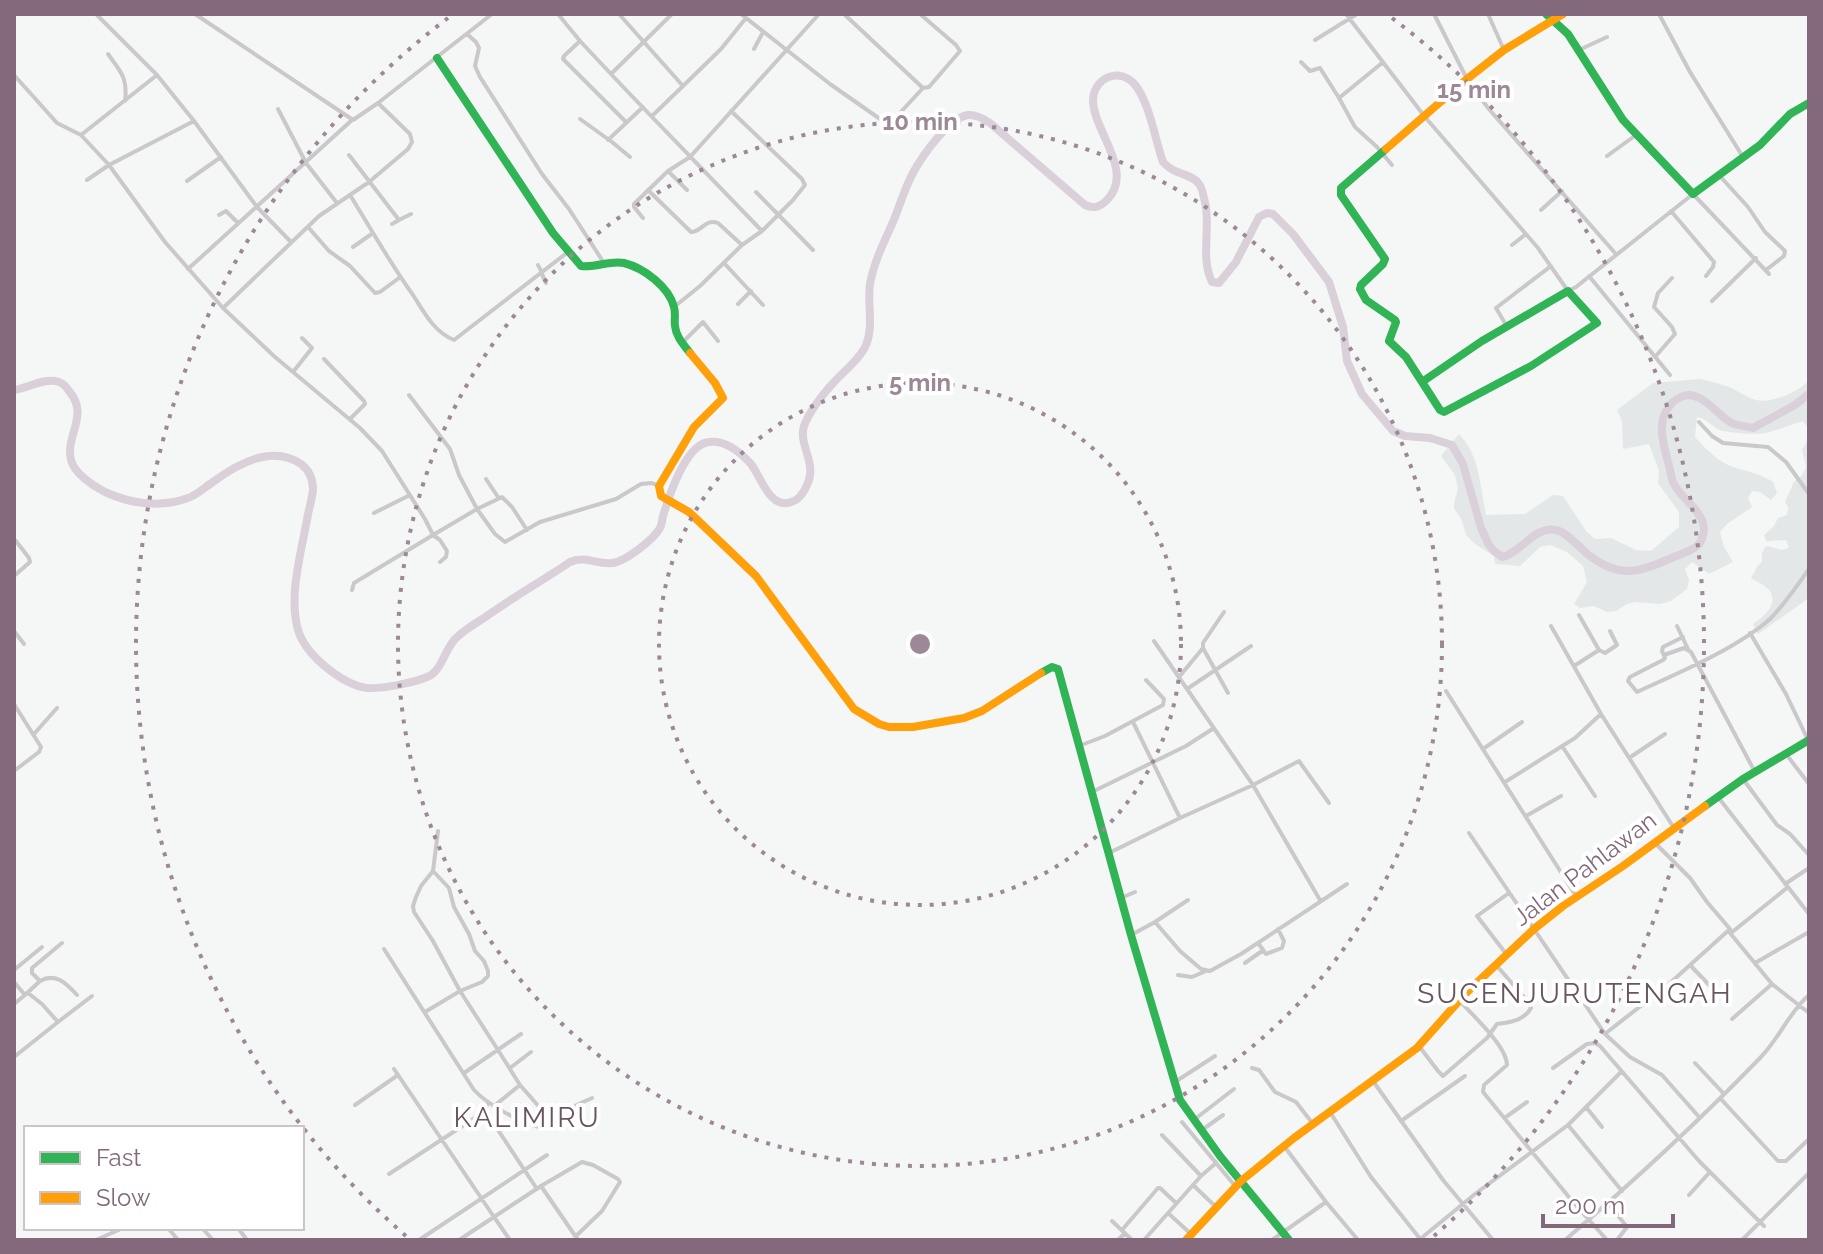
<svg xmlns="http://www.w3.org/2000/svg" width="1823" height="1254" viewBox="0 0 1823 1254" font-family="Raleway,sans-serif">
<rect width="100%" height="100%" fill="#f5f6f6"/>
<path fill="#e3e7e8" d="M1700,379C1709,381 1718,383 1726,386C1736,389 1745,397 1756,400C1771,404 1799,392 1809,380V430L1803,421C1775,429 1770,437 1739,433C1733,432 1725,432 1720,430C1711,426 1707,419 1697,417L1695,437C1707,450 1719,463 1736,468C1750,472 1761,474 1773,482L1777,493L1771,500L1760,492L1752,491L1748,498L1752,507L1727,524L1720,532L1724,547L1733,562L1709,574L1692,562L1685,569L1689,580L1687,589L1671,601L1660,604L1635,602L1627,604L1616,611L1607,612L1594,606L1580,608L1574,604L1587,582L1583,566L1567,552L1550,545L1540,547L1520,566L1495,564L1494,556L1475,544L1466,535L1461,518L1454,509V504L1458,488L1455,475L1441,456L1459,434C1480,456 1480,486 1486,515L1525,514L1553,495L1563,496L1586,531L1595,539L1611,538L1636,550L1651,551L1679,527V512L1658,483L1659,471L1649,444L1623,449L1622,421L1617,410L1653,383Z
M1809,438V598L1758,634L1753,624C1763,617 1780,604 1769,590C1765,585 1756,581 1751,578L1758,565L1762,562V553L1766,546C1775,547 1781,553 1789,547L1786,540C1778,540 1771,542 1766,541L1764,535L1774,526L1778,518L1787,515L1788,507L1785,502L1794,482L1802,475L1806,467L1802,450Z"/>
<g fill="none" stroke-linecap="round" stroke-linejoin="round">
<path stroke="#d9d0d9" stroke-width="8" d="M14,390C27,388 42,379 55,381C62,382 65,385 69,391C90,415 65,435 71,460C74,473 93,486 105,492C131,504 161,508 188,498C197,495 205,487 213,482C237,464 272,444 301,464C309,470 313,480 313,490C312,498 310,506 308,514C302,550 287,598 299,633C305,649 321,664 335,674C343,680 357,687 367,688C382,689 413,683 427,677C442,671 444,651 455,639C463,631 474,624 484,618C512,598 542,581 570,562C586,555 597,565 612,563C625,562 654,539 660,528C662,524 662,520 663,516C669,496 686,444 709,442C725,440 741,453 751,464C761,477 770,510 791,502C799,500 804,492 807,485C818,464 798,445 804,426C810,410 823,394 835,381C845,370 860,359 866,345C874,326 867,304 870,284C874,262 884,242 893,222C900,205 905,187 914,171C923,155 949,118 968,115C976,114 984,119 990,123L1085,205C1094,209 1100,207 1107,200C1135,171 1094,132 1093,101C1093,77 1121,66 1136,86C1150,105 1155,139 1163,162C1175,176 1192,173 1199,184C1203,189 1203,196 1205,202C1211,228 1200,257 1212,282L1219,283L1236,262L1259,217L1267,213L1273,214L1293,234L1329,282L1343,327L1347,361L1362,394L1393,431L1405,436L1430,438L1452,445L1463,464L1481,528L1489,545L1494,551L1502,557C1521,553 1535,525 1556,530C1569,533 1579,548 1590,556C1619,578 1638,573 1669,559C1678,555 1690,552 1697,546C1703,541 1705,530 1703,523C1698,507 1681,498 1674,484C1671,479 1671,471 1669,466C1664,445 1654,420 1673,402C1676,399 1684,395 1689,395C1705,396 1717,414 1730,422C1736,426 1746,426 1753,428L1795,405L1809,394"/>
<path stroke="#cac8ca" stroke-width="4" d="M96,14L157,75
M195,14L353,120L378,103L492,14
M558,14L580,41L627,91L762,231
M619,14L683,86L721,49L746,18
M741,14L830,84L890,126
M844,14L923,88
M1346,14L1425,117L1538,248L1568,291L1576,287L1693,194L1769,274
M1434,14L1467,79L1488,108L1615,253
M1488,14L1504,50
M1659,14L1690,72L1743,157
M467,34L476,42L479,48L475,66L480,77L542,174L569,209L604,263
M1315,40L1357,14
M580,41L564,56L563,59L626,122
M754,49L763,32
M1579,50L1607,37
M108,54C121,72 128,78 125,101
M1301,62L1310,71L1320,68L1339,98
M1382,63L1339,98L1355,127L1377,147L1392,165
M612,73L672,14
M14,75L57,123L81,135L109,165L165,242L223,308L275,357L360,428L382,451L425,519L433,535L477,509L495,534L505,542L540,522L616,499L641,484L652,483L659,486
M278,109L306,163L337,203
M898,115L923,88L929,87L960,51L956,45L920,14
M652,116L683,86
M580,119L612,142L630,157
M81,135L157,75L194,121L257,207L291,242
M608,140L643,107
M349,155L399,220L392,224
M1607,156L1636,135
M668,171L687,190
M1718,174L1748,207L1765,232L1785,251L1784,256L1766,270
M87,180L109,165L194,121
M187,181L221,157
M648,190L691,232C702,232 705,218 718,223L742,245
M756,192L813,250
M350,195C371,229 390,263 413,295C424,312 434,332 454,340L568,252
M1541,210L1562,191
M1671,211L1714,262L1713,267L1706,276
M219,215L226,211L238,223
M643,218L634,207V204L668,171L690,157L819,14
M399,220L411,214
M308,227L329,251L350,266L375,293L380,292L399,278
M1512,245L1526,234
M353,247L373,233
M724,263L763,305
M538,265C542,271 542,277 546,283
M188,269L352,120
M1589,276L1670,375
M1712,301L1756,258
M738,304L751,291
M674,307L700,286L742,245L762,231L793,200L805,185L802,179L731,111
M223,308L319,216L369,182L408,149L412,142L410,134L378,103
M1506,325L1496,308L1551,266
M682,343L703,322L718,341
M1655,357L1675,334L1672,327L1654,307L1658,293L1672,278
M324,359L364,401L365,404L351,418
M293,372L312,348L302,338
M409,395L450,449L459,475L477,509L502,497L512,507L527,530
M1699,422L1712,436L1723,443L1768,447L1786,462L1809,494
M486,479L498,497
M374,513L410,495
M14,576L30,562L29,558L16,541
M352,590L354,583L433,535L440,540L447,551L446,557L440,562
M1551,626L1601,714L1674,828
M1677,626L1688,649
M14,631L24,644
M1750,633L1786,694L1808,740
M1683,637L1663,647L1662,651L1665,658L1663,660L1630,677L1628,681L1637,692C1678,673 1736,649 1770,619C1785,604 1797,586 1809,569
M1154,641L1253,785L1320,900
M1203,648V643L1224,612
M1599,650L1605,653L1617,645L1610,631
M1664,655L1684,648L1691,652L1755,772
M1574,666L1599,650L1579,615
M1179,677L1203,648L1228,693
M1187,689L1251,646
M1446,691L1576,896
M14,704L41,747L39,752L14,771
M1133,722L1180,818
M34,734L57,708
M1079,746L1105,736L1163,705L1164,699L1146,680
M1562,746L1595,796
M1483,749L1522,722
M1786,754L1809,784
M1629,758L1665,734
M1743,779L1777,825L1790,834L1809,855
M1505,782L1575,738L1601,714
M1092,792L1186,746L1214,728
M1718,797L1809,914
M1526,816L1561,796
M1469,833L1605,1034L1630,1057L1662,1075L1700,1118
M1655,843L1690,878L1707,902L1730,929V933L1772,984L1809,1013
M1109,853L1180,818L1253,785L1299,761L1329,803
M433,871L421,886L416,897L413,906L414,912L433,941L460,991L498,1050L520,1085L541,1109L544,1123
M1564,876L1585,863
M1785,884L1809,868
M1121,898L1135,892
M1188,900L1155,922L1180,951L1201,969L1210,971L1241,954L1347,884
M1731,933L1788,887
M1131,935L1155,922
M1258,943L1266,954L1282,948L1284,941L1278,929
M384,949L474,1090C488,1105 518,1121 539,1127L568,1109L592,1098
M1507,955L1477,916L1509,893
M1245,963L1262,951
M1755,963L1809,932
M1691,966L1714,990
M14,970L42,947
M1178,975L1192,977L1206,971
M40,981C56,972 67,984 77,995
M14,982L25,995L14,1004
M1625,989L1644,1005
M25,995L40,981L32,973V968L62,943
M1459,1000C1472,1015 1507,1046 1507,1065L1484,1085L1483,1092L1573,1202L1607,1240
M425,1012L460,991L482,982L488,976V971L484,961L475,951L469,934L454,907L449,888L433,871L438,831
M1732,1019L1772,984
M58,1022L92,996
M1606,1033L1669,984L1730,929
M1419,1046L1438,1071L1443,1076L1487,1038L1497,1024C1510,1022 1524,1021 1531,1008L1529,1003L1497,966
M14,1057L58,1022L42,1004L28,993
M1695,1063L1724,1094
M510,1068L531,1052
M1252,1068L1259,1070L1275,1092L1296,1102L1313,1124
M1553,1068L1587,1044L1595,1043L1600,1046L1699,1161L1764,1226
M394,1069L494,1217L541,1186L582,1162L593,1165L618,1179L620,1182L602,1211L576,1236
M464,1073L521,1034
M1373,1081L1443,1180L1493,1240
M1175,1082L1215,1056
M1720,1098L1778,1161H1786L1809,1139
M488,1103L484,1112L498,1130L537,1189
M355,1105L398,1075
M494,1106L520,1085
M1586,1107L1602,1127
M1330,1112L1371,1177L1421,1240
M1506,1117L1527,1102
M1195,1119L1234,1089
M1401,1121L1465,1076
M1182,1122L1236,1187
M1568,1125L1622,1191
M1202,1130L1223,1115
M1162,1135L1201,1176
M1284,1146L1326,1202L1358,1240
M389,1174L484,1112
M1193,1185L1216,1207
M541,1186L578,1240
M1689,1195L1709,1173
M1608,1203L1627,1227L1617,1240
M1168,1213L1191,1234
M1112,1221L1132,1240
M168,1228L178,1240
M202,1228L213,1240
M238,1228L247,1240
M1122,1230L1158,1188H1160L1176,1203
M96,1240L123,1228
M419,1240L547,1155
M459,1240L494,1217L510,1240
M1118,1240L1125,1233
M1144,1240L1201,1176L1216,1163
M1272,1240L1326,1202
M1419,1240L1475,1194L1568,1125L1621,1072
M1565,1240C1633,1182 1698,1122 1760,1058C1779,1039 1789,1012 1809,995
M1742,1240L1809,1173"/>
<path stroke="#30b455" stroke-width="8" d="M1546,14L1568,34L1623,120L1693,194L1760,145L1790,114L1809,103
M437,58L553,233L581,266C596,268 610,260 624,263C644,268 669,287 674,307C676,314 674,320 675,326C676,337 684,345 690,353
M1386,149L1341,188V195L1385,259L1383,264L1361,285L1360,289L1366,300L1395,320L1396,322L1389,341L1406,357L1440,410L1444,412L1531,366L1597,323L1568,291L1482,341L1422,382
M1041,673L1052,667L1058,669L1131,935L1180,1100L1220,1156L1289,1240
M1705,806L1743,779L1809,740"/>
<path stroke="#ff9f0a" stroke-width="8" d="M1386,149L1467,79L1504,50L1563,14
M690,353L715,383L723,398L694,427L659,486L661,496L689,512L756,576L854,709L879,724L889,727H913L964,718L982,711L1041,673
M1186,1240L1241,1181L1294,1138L1417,1048L1466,993L1534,929L1563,906L1623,866L1705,806"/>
</g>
<g fill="none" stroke="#9c8896" stroke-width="4" stroke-dasharray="4 8">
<circle cx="920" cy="644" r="261"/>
<circle cx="920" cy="644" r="522"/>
<path d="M406 1236A784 784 0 0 1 448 18M1392 18A784 784 0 0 1 1434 1236"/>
</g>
<g text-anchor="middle" stroke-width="8" stroke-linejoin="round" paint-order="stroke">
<g font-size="24" fill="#82687a" stroke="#fff">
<text transform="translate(1585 869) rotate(-37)" y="8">Jalan Pahlawan</text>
</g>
<g font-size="28" letter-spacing="2" fill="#685562" stroke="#fff">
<text x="1575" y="1003">SUCENJURUTENGAH</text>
<text x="527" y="1127">KALIMIRU</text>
</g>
</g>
<circle cx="920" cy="644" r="12" fill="#9c8896" stroke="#fff" stroke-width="4"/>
<g font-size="24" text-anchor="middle" font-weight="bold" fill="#9c8896" stroke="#fff" stroke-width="8" stroke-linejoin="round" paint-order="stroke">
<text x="1474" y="98">15 min</text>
<text x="920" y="130">10 min</text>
<text x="920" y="391">5 min</text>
</g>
<rect width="1823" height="1254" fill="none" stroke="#82687a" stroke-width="32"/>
<rect x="24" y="1126" width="280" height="104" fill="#ffffff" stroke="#cdc3ca" stroke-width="2"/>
<rect x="40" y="1152" width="40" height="12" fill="#30b455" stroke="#cdc3ca" stroke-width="2"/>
<text x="96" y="1166" font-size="24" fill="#82687a">Fast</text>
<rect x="40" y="1192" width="40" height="12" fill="#ff9f0a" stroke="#cdc3ca" stroke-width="2"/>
<text x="96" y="1206" font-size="24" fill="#82687a">Slow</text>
<path d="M1543 1214v12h130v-12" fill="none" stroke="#82687a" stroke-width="4"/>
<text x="1555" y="1214" font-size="24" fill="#82687a" stroke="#ffffff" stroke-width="6" paint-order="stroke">200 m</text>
</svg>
